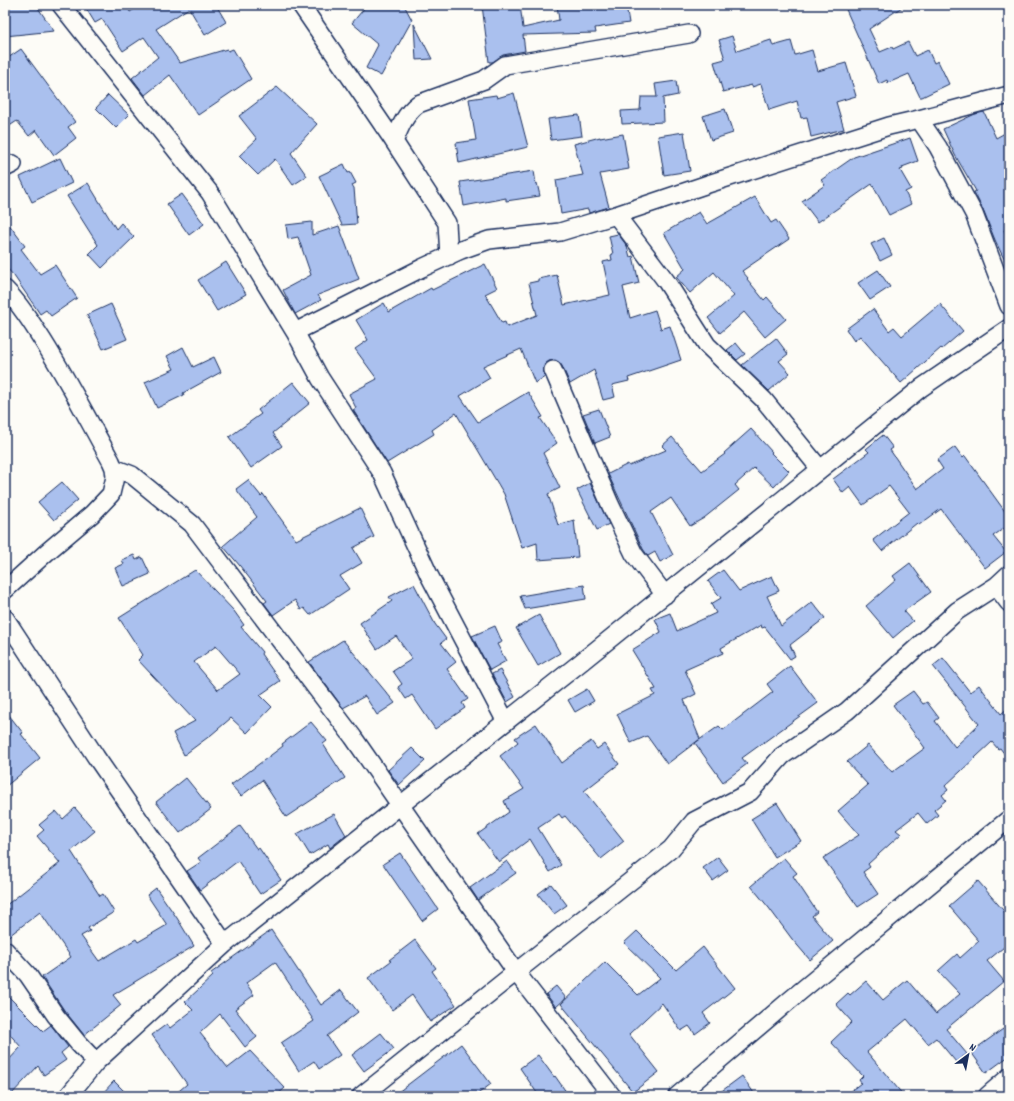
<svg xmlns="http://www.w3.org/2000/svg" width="1014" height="1101" viewBox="0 0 1014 1101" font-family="Dekko,sans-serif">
<rect width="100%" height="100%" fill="#fdfcf7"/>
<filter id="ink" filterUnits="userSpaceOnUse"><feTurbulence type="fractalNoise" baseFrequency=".025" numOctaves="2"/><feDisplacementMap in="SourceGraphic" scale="8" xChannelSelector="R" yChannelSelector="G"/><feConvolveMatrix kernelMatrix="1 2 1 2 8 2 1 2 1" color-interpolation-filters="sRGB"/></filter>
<g filter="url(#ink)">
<path fill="#aac0ee" stroke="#1b2f5e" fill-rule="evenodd" d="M5,5H36L54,31L5,36Z
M84,5H129L127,6L130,12L141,5H216L226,22L205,35L189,8L156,29L180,63L227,49L228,51L233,49L251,79L198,115L170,75L145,95L132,78L158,57L144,37L123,51L102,19L95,23Z
M367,5H404L412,20L381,76L366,68L378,45L352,23Z
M482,5H520L523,28L559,20L557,5H626L629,23L595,28L596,33L523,35L525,51L503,55L493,62H489Z
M844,5H905L869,29L880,52L892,47L893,49L908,42L915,56L928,50L934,63L938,61L949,84L922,97H920L909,74L888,83L887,80L879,84Z
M414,24L432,59L416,60Z
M732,36L737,51L771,40L773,46L791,41L795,55L812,50L818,71L846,63L856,96L836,102L844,129L811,137L807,117L801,118L797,101L769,110L761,84L752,87V85L723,92L714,62L725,59L719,40Z
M21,49L75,122L68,127L76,138L54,155L36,130L29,136L17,121L5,129V60Z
M676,81L678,95L663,98L664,122L622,124L621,111L640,110L641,97H657L655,84Z
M277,87L317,124L291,153L307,176L293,185L275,159L258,175L239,156L257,139L239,116Z
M514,93L528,147L459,163L456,143L476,140L469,99L496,95L497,98Z
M108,95L129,115L116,128L96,108Z
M725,109L733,133L711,140L703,116Z
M984,112L996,138L1005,133L1009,141V228L1004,230L1009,241V261L1006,263L995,240L983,210L974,192L976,191L955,155L943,129L975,114Z
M579,115L582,136L551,140L548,119Z
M684,132L690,171L664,175L658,136Z
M623,134L629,169L600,174L609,207L589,213L588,209L561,214L556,180L583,175L574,144L600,137V138Z
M910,138L918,161L902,167L903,169L900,170L911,189L905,192L911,204L889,215L872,184L818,222L802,201L825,185L821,180L854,157Z
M60,158L72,183L32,202L20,177Z
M344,164L348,173L350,172L356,183L352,185L354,188L357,224L342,225L319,176Z
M534,171L536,184L537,183L540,196L506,201V198L464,206L460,182Z
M88,183L116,229L121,223L134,237L102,268L89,254L98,245L67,196Z
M182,194L204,224L189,235L167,204Z
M755,197L771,223L776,220L789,239L742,271L748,278L747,279L764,300L767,297L786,319L765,337L744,312L720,333L708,318L734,296L714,272L690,293L676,277L685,269L664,233L699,212L707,224Z
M5,219L25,246L21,249L40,274L55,265L77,298L51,316L46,310L40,314L14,276L5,266Z
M312,222V235L339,226L359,279L318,295L321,300L295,314L283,290L311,275L298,237L288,239L286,225Z
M618,234L627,246L630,257L633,256L639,283L623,287L630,318L655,310L661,329L670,326L681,360L628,378L629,381L612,385L615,397L603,400L594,370L570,384L562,366L559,362L555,360L549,361L545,364L543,369L545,377L535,383L521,349L483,366L490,378L460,396L478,422L528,392L543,417L540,418L557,443L543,453L560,488L548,494L558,525L574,520L578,557L538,560L537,543L522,548L504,494L456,413L432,430L434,434L387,463L353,410L356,408L349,394L377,379L355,349L368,340L356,320L384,303L389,312L431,288L432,290L485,264L497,288L485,294L502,323L505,322L507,327L537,315L529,283L538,281V279L557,275L564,305L610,295L603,262L612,260L611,255L613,254L609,236Z
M884,238L892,255L880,261L871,244Z
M226,262L246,294L217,311L198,280Z
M878,270L890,287L870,300L858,283Z
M111,304L127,339L103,349L87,315Z
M940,304L963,331L942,349L941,348L901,383L860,336L854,341L846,329L873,309L889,331L894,327L902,336Z
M776,338L788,354L779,361L790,373L769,391L742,365Z
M736,343L745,354L737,360L727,350Z
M183,347L193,367L214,357L221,372L183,393L184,395L157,408L145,382L174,369L167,356Z
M293,382L310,403L273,433L282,446L251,468L229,437L261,414L258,410Z
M599,409L610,437L595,443L583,414Z
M751,429L772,452L771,453L789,471L774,487L754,468L735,485L739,490L704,518L690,526L671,498L651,512L673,555L660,562L655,552L648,556L643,549L608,474L628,464L629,466L666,450L662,446L672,437L702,471L725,454L724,453Z
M883,435L893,448L890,450L917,489L943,469L937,460L955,447L963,458L965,456L1009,517V525L993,536L1006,552L985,568L941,509L919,525L917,523L882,551L873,540L909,512L889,486L863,505L850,487L843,493L833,479L869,452L866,449Z
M248,480L261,496L263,494L296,540L360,508L374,537L353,548L362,563L340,576L349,589L310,615L304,608L301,610L295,600L273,615L264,603L267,601L240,566L223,546L257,517L236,489Z
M62,482L78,500L54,520L38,502Z
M590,483L609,524L597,530L577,490Z
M134,555L136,560L142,557L150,574L123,586L115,568L124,564L122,560Z
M910,563L931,592L904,611L913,621L893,638L866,606L896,580L893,576Z
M195,570L234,611L244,625L241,627L262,652L261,654L280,681L260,695L272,707L247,733L231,718L211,735L184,755L173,733L195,721L138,660L143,655L119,618ZM216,646L240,674L218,690L194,662Z
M723,570L739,591L772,576L779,591L767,596L781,626L812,602L825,618L790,645L795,656L790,659L765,627L762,628L761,625L721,648L723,653L685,670L696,694L684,700L700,739L667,764L647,736L631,743L617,714L655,695L652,690L656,689L632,650L661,632L655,619L670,613L677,631L716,613L711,604L721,598L708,581Z
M414,584L435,624L446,639L441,643L456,662L447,669L468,699L462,703L465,708L435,729L412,695L406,699L398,687L402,684L393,671L412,659L396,636L377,649L360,623L392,601L389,597Z
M584,585L586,599L525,609L520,596Z
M539,615L560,653L538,666L516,628Z
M495,626L502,642L497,644L506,661L490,670L472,636Z
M343,640L395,703L377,715L365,696L343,708L309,662Z
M943,658L970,692L979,685L1001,714L1009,707V760L1000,748L998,749L992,742L945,786L948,790L942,795L946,800L934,810L938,815L927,824L918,813L896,830L901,834L868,864L870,867L863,872L878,894L858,907L823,858L859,835L838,811L868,785L847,762L868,745L892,772L925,748L893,705L913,691L923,704L927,702L939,718L935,721L955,747L979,724L933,666Z
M790,666L818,703L742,758L747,764L723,782L695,743L719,726L723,730L773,692L767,684Z
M500,670L515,697L507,702L492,674Z
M587,689L594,701L575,712L568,700Z
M5,710L23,733L21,734L40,758L5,787Z
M311,722L327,741L323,744L345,778L286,817L262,780L241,796L231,785L283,746L282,744Z
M536,724L562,763L591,741L597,749L604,744L619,764L584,791L624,841L601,859L565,816L562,818L559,814L538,828L561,865L550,872L530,839L499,862L478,834L509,812L504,801L524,789L500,756L518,742L515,738Z
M412,748L425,761L399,785L388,770Z
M186,778L211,809L180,833L156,802Z
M777,803L801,841L775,857L751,819Z
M75,808L95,831L71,851L100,896L103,894L114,912L88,928L90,931L81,936L99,961L136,939L138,942L167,925L147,895L156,888L177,918L194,946L113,995L121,1005L84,1035L64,1010L42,977L71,957L40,912L5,939V906L60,863L37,836L44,830L39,825L56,811L63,819Z
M334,814L346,835L330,848L328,844L310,855L297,834Z
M240,826L257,849L259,848L281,880L260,894L238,861L200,890L187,871L201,862L198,858Z
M400,853L438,909L422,921L383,864Z
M718,857L728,870L713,881L703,868Z
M784,858L797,873L793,876L817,912L812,916L833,941L810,960L792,939L769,908L751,886Z
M507,861L516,873L478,900L470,888Z
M978,881L1009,917V943L987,961L1004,981L946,1029L967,1054L956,1062L936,1038L928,1044L907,1019L867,1052L904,1096H844L861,1083L859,1080L863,1076L831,1042L852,1022L836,1004L848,993L850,995L866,981L883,1000L907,980L936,1014L960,994L938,971L957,954L960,958L979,941L949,906Z
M551,884L567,905L554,914L538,894Z
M271,930L321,1005L341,990L358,1012L327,1036L340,1055L319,1069L314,1061L299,1071L281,1043L314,1021L275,962L246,983L254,995L235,1009L257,1037L245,1047L220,1014L200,1033L228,1068L250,1051L285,1088L276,1096H173L187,1084L152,1035L167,1024L170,1028L193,1010L185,1002L213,976L211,973Z
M637,931L676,970L703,947L735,988L703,1013L710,1023L695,1034L689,1026L681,1031L662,1003L629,1034L659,1072L633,1092L561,1004L605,962L638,995L660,978L624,943Z
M415,940L436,968L432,971L456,1005L430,1022L412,995L392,1010L368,978L391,961L389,960Z
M556,986L566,998L556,1007L546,994Z
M5,993L43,1031L51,1025L68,1047L61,1053L66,1060L44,1075L38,1066L10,1096H5V1064L21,1047L5,1029Z
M1003,1029L1009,1037V1056L986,1073L971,1052Z
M381,1033L394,1049L364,1071L352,1055Z
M461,1044L491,1084L475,1096H393Z
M538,1055L554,1077L555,1076L569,1096H539L520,1068Z
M742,1076L756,1096H715Z
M114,1081L129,1096H100Z"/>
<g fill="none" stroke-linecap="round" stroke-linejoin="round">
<defs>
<path id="minor" d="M61,5L210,193L295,332L320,378L382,473L429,575L506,722
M301,5L391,137L447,223L449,256
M919,119L938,147L974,214L1009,306
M394,142C400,127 405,114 418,104L484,80L505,65L689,34
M5,168L13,164
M616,215L666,281L707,345L764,400L820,469
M5,289C18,302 28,317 38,333C65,374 87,418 111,461L114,468L115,477L111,494L92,514L47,552L5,590
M295,332L422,268L461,250L489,240L560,232L616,215L708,184L889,126L919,119L1009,95
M553,370L610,504L634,554L665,595
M114,468L132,475L192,524L353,737L516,972L671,849L694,821L750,792L782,756L847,711L957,611L996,586L1009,603
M996,586L1009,574
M5,618L96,757L225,944
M5,950L28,975L56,1016L78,1043L96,1062
M68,1096L96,1062L225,944L580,663L921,388L1009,328
M361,1096L516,972L612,1096
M677,1096L790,1000L1009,819
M987,1096L1009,1077"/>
</defs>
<use href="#minor" stroke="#1b2f5e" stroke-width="20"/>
<use href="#minor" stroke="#fdfcf7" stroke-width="17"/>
</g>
</g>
<rect width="1014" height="1101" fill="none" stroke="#fdfcf7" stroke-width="20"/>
<rect x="10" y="10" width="994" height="1081" fill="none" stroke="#1b2f5e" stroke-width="1.5" filter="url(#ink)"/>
<g transform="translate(968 1055) rotate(32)" stroke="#fdfcf7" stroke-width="3" paint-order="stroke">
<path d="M0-3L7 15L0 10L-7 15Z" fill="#1b2f5e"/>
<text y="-6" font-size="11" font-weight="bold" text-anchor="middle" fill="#1b2f5e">N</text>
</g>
</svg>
